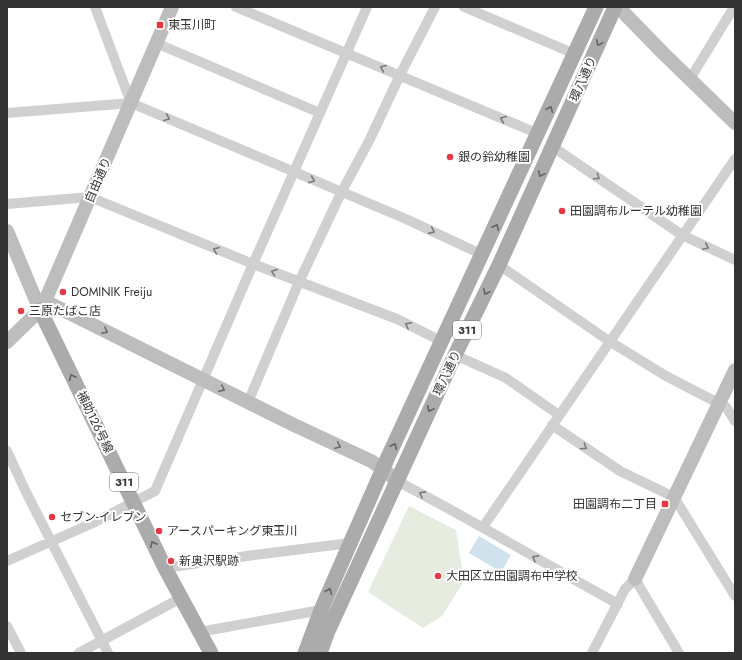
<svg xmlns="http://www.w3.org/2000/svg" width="742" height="660" viewBox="0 0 742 660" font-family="Jost,'Noto Sans JP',sans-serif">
<rect width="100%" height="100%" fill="#fff"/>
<path fill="#e6ecdf" d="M409,506L456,530L464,581L442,616L423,628L368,592Z"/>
<path fill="#cfe2ee" d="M479,536L511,555L501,572L469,553Z"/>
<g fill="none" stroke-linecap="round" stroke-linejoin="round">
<path stroke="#d0d0d0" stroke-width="10" d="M95,7L131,103
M236,7L539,134
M464,7L575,54
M156,43L320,113
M690,79L734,7
M7,113L131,103L406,219L483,255
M553,147L682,235L735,260
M7,204L90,197L253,264L397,319L443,342
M499,265L609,341L666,376L726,407L735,421
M455,355L506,378L559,415
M248,402L299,282L341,193L369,141L400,75L435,7
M552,425L620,471L674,497L735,596
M7,451L26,492L108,653
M397,481C472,520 544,563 618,604
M483,527L735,159
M7,561L93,523L155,491L253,264L367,7
M165,568L254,555L350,543
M7,626L21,653
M199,632L321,610
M79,653L181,598
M592,653L625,589L635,579L679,653"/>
<path stroke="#bdbdbd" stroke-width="14" d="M621,7L625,14L662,52L735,123
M7,231L40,310
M45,301L294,425L371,461L383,469L397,481
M7,342L40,310L45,301L172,7
M635,579L735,370"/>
<path stroke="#ababab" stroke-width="15" d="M40,310L165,568L211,653
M305,653L321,610L388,457L596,7
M320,653L328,631L455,355L499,265L615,7"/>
</g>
<defs><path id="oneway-chevron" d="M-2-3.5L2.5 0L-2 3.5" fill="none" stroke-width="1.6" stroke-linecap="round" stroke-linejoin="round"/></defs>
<g stroke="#636363">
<use href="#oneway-chevron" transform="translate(599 43) rotate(114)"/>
<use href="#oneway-chevron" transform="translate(550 109) rotate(-66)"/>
<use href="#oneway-chevron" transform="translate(541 174) rotate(114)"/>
<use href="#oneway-chevron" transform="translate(496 227) rotate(-65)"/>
<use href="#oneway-chevron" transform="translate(486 292) rotate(116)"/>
<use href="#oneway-chevron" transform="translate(72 377) rotate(-116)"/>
<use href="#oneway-chevron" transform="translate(430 409) rotate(115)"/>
<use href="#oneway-chevron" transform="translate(394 446) rotate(-64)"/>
<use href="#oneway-chevron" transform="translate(153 544) rotate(-116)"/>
<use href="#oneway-chevron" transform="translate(329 591) rotate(-67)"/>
</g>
<g stroke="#7a7a7a">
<use href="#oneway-chevron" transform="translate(383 68) rotate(-158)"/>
<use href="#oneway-chevron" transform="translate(167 118) rotate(23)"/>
<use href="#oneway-chevron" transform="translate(503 119) rotate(-157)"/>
<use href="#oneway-chevron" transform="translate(597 177) rotate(34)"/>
<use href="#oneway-chevron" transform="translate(312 180) rotate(23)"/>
<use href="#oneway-chevron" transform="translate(432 231) rotate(24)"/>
<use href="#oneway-chevron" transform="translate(706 247) rotate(25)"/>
<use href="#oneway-chevron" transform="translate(216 250) rotate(-158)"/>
<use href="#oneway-chevron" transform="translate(274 272) rotate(-160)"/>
<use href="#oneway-chevron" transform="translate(408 325) rotate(-152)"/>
<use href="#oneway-chevron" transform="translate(584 447) rotate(34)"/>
<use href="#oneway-chevron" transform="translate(422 494) rotate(-152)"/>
<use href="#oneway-chevron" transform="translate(535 558) rotate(-151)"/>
</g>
<g stroke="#6a6a6a">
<use href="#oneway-chevron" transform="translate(105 331) rotate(27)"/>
<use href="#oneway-chevron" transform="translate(222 389) rotate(26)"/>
<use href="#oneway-chevron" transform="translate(338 446) rotate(25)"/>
</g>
<g fill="#e63946" stroke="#fff" stroke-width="1.5">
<rect x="156" y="21" width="8" height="8" rx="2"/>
<circle cx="450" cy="157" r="4"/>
<circle cx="562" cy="211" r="4"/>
<circle cx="63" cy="292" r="4"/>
<circle cx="21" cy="311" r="4"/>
<rect x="661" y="500" width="8" height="8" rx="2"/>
<circle cx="52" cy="517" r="4"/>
<circle cx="159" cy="531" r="4"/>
<circle cx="171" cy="561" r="4"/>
<circle cx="438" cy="576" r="4"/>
</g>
<g text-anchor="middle" stroke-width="4" stroke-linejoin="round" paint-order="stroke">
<g fill="#fff" stroke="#707070" stroke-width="1">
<rect x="453" y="321" width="28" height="18" rx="3"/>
<rect x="110" y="473" width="28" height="18" rx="3"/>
</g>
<g font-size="11" font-weight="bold" fill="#333">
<text x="467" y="334">311</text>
<text x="124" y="486">311</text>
</g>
<g font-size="12" fill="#333" stroke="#fff" text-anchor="start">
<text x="168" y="29">東玉川町</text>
<text x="458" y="161">銀の鈴幼稚園</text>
<text x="570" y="215">田園調布ルーテル幼稚園</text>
<text x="71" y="296">DOMINIK Freiju</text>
<text x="29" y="315">三原たばこ店</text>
<text x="657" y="508" text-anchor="end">田園調布二丁目</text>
<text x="60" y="521">セブン-イレブン</text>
<text x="167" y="535">アースパーキング東玉川</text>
<text x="179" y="565">新奥沢駅跡</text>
<text x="446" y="580">大田区立田園調布中学校</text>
</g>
<g font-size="12" fill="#333" stroke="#fff">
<text transform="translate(583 79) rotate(-66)" y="4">環八通り</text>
<text transform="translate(98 180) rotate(-67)" y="4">自由通り</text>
<text transform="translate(447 373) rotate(-65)" y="4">環八通り</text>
<text transform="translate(95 422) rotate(64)" y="4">補助126号線</text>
</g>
</g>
<rect width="742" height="660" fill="none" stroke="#333333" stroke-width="16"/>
</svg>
